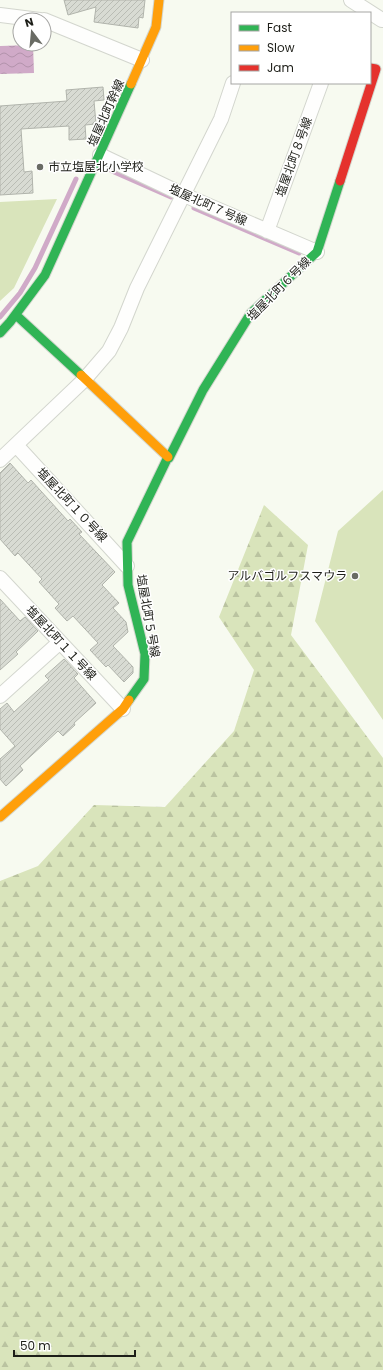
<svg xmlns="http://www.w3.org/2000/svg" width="383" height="1370" viewBox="0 0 383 1370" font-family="Poppins,'Noto Sans JP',sans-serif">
<defs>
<pattern id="forest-firs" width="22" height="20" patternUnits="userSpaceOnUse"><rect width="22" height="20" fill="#d9e4bb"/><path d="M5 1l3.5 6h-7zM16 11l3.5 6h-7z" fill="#bac3a0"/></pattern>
<pattern id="water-waves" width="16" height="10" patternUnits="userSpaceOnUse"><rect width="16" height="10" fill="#d0aac8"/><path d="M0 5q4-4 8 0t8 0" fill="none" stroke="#b292ab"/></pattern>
<pattern id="building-hatch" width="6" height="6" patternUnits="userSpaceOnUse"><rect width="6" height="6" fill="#d8dbd3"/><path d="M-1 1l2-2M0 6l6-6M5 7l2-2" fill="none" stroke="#b9bcb4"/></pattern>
</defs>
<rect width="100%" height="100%" fill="#f7faf0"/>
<path fill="url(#forest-firs)" d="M264,505L308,545L291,635L383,758V1370H0V881L38,866L94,805L165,807L234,731L254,670L219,617Z"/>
<path fill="#d9e4bb" d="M57,199L14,288L0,301V202Z
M383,490V720L315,621L338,531Z"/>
<path fill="url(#water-waves)" d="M33,45L34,73L0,74V46Z"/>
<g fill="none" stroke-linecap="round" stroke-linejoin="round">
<path stroke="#d0aac8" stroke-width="5" d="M112,171L171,197
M194,208L299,253
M0,317L20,293L35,268L76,179"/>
</g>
<path fill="url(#building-hatch)" stroke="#b1b4ac" d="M64,0H145L143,18L139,17L138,28L94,22L96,7L68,15Z
M103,87L104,100L94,101L96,124L85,125L86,139L69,140V126L21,129L24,172L32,171L33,193L0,195V106L67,101L66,90Z
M10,463L28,483L31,480L68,521L70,519L82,532L79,534L115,572L102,585L119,603L113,608L126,622L128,632L113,646L133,667V673L124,682L108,665L106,667L90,650L98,643L73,616L67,621L55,608L59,604L39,582L42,579L18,553L15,556L0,539V473Z
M0,599L20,621L25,617L38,631L16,652L18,654L0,670Z
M64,659L78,674L74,678L96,703L74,723L75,725L63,736L58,731L20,766L23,770L6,786L0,779V759L15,746L0,729V709L7,703L14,712L49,680L45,676Z"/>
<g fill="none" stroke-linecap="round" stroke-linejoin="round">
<defs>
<path id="street" d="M351,0L382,20
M0,15L40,20
M44,20L142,60
M100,155L184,195L317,252
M267,231L321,83
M16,445L127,566
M0,460L84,380L109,351L121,328L137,288L221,119L233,83
M0,578L123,709
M0,696L60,642"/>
<path id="fast" d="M16,315L81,375
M0,333L10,322L45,275L131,84
M169,458L203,390L251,313L317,252L340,181
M129,700L144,679L145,654L128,585L127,542L168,457"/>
<path id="slow" d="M131,84L156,27L159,0
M81,375L168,457
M0,817L123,709L129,700"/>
<path id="jam" d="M340,181L376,69L370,68"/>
</defs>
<use href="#street" stroke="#d3d6ce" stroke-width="16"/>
<use href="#fast" stroke="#d3d6ce" stroke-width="11"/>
<use href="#slow" stroke="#d3d6ce" stroke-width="11"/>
<use href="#jam" stroke="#d3d6ce" stroke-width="11"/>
<use href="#street" stroke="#fefefd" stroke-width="14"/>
<use href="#fast" stroke="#30b455" stroke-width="9"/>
<use href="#slow" stroke="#ff9f0a" stroke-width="9"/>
<use href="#jam" stroke="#e5322d" stroke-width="9"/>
</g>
<g fill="#696b64" stroke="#fff" stroke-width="1.5">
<circle cx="40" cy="167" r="4"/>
<circle cx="355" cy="576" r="4"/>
</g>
<g text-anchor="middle" stroke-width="3" stroke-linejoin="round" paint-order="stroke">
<g font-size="12" fill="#1d1e18" stroke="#fff">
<text transform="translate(106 113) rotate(-66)" y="4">塩屋北町幹線</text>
<text transform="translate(294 157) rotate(-70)" y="4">塩屋北町８号線</text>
<text transform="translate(208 205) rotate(24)" y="4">塩屋北町７号線</text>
<text transform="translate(279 289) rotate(-45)" y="4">塩屋北町６号線</text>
<text transform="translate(72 505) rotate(47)" y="4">塩屋北町１０号線</text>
<text transform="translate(148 616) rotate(80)" y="4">塩屋北町５号線</text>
<text transform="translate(61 643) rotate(47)" y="4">塩屋北町１１号線</text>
</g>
<g font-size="12" fill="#1d1e18" stroke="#fff" text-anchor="start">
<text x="48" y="171">市立塩屋北小学校</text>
<text x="347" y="580" text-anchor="end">アルバゴルフスマウラ</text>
</g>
</g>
<rect x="231" y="12" width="140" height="72" fill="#ffffff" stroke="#a5a5a3"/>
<rect x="239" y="25" width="20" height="6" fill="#30b455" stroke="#a5a5a3"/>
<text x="267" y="32" font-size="12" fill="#1d1e18">Fast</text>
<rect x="239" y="45" width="20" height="6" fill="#ff9f0a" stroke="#a5a5a3"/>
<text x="267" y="52" font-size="12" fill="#1d1e18">Slow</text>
<rect x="239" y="65" width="20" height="6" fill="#e5322d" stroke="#a5a5a3"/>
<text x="267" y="72" font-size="12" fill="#1d1e18">Jam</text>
<g transform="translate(32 32) rotate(344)"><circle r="19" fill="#ffffff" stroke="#a5a5a3"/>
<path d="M0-3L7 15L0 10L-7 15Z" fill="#696b64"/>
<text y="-6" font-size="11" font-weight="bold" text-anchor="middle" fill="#1d1e18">N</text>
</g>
<path d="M14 1350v6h121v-6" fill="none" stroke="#1d1e18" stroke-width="2"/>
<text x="20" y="1350" font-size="12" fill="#1d1e18" stroke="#ffffff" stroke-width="3" paint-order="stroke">50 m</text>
</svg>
